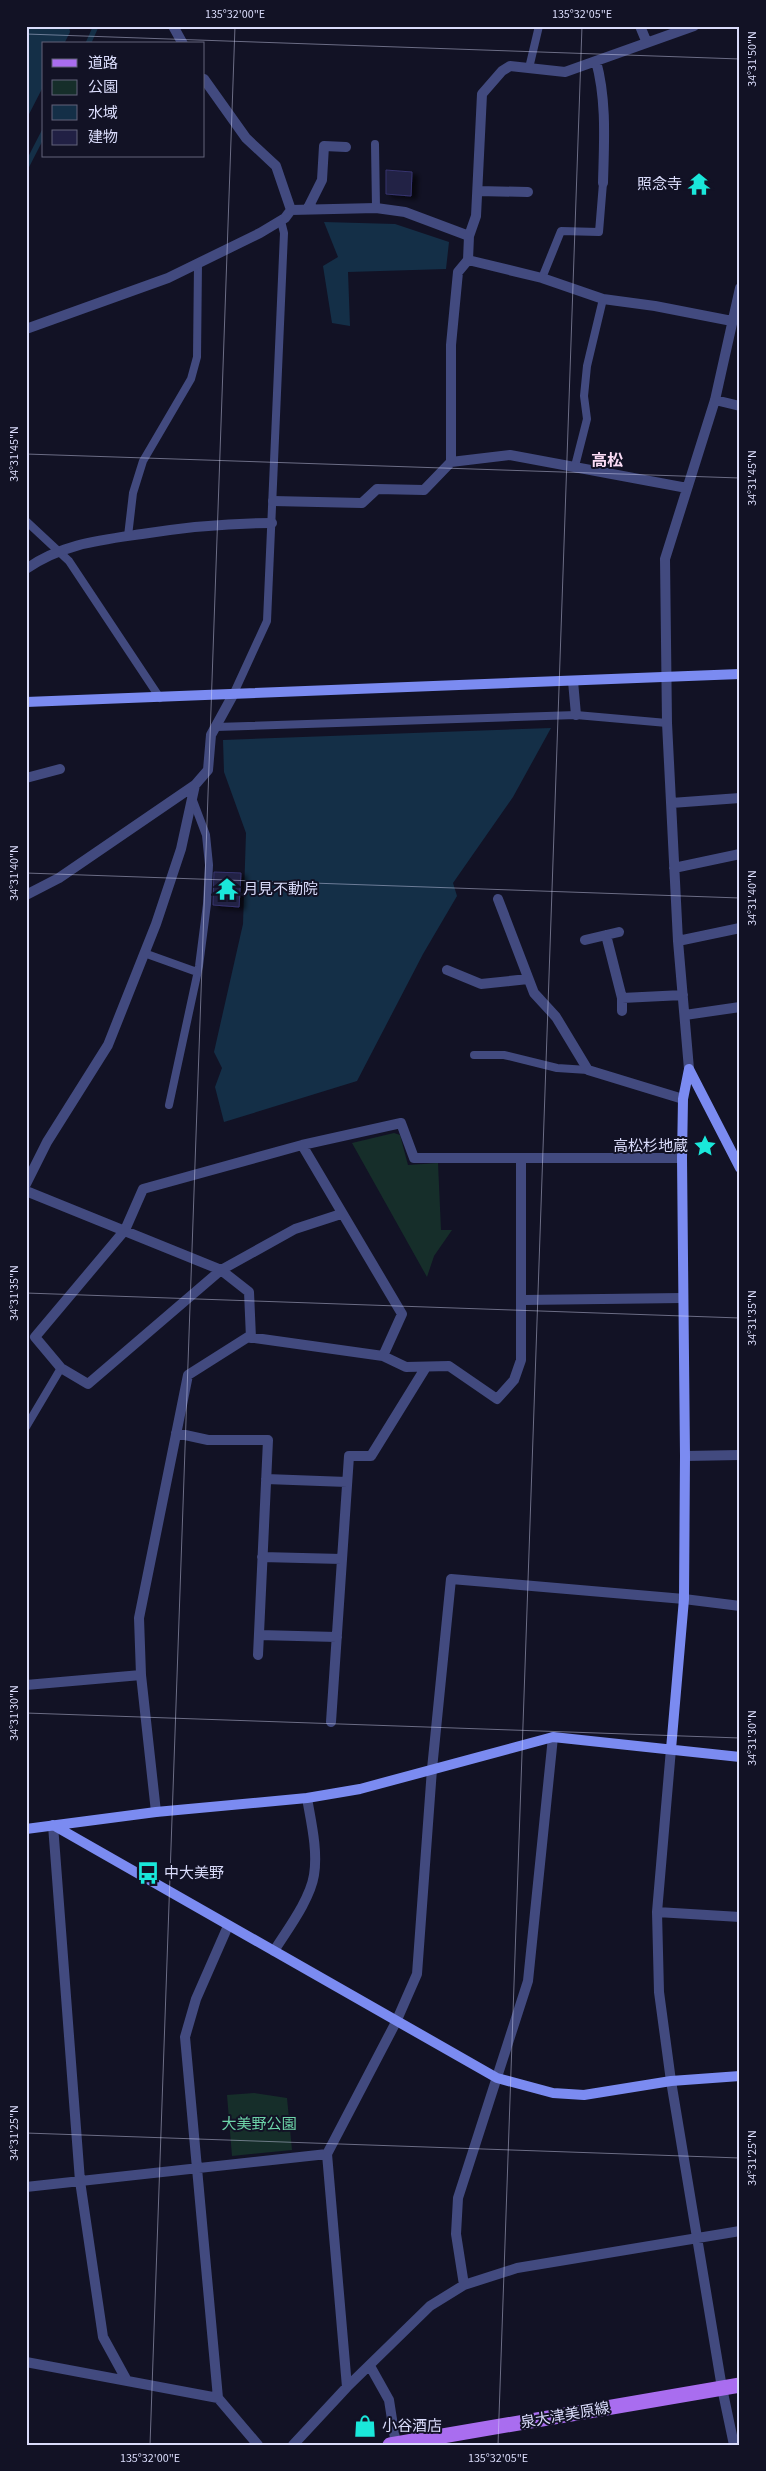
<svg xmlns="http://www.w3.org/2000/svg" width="766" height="2471" viewBox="0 0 766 2471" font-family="'Source Sans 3','Noto Sans JP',sans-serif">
<defs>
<filter id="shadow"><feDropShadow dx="5.5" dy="3" stdDeviation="2.5" flood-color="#0009"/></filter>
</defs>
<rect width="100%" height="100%" fill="#121225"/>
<path fill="#162e2a" d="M394,1133L400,1135L408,1165L438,1163L441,1230H452L434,1256L427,1277L352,1143Z
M254,2093L287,2098L292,2150L232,2156L227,2095Z"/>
<path fill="#142f47" d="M26,26H69L70,32L64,44H44V85L26,120Z
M324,222L395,224L449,242L446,269L348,272L350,326L332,323L323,266L338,257Z
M551,728L513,797L453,883L457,896L423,954L357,1081L224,1122L215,1087L222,1068L214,1052L243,924L246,833L224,772L223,740Z"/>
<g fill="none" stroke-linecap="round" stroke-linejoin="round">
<path stroke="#142f47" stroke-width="5.5" d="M88,44L96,26
M26,167L44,132"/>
</g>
<path fill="#212044" stroke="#36346e" filter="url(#shadow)" d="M386,170L412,172L411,196L386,194Z
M214,872L241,873L239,907L213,905Z"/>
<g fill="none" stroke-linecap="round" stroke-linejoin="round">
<path stroke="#424a7f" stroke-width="8" d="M529,68L539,26
M375,144L376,208
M542,278L561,231L599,232L603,183
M575,466L587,419L584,396L587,366L603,299
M26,521L69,561L160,698
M128,536L133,493L143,461L191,379L197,357L198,263
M233,695L267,621L284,233L281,221
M216,727L576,715L667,723
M144,953L197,972
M474,1055H504L557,1068L588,1070
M169,1105L199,966L207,904L209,865L206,835L192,798
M26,1427L61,1368"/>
<path stroke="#424a7f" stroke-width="10" d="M173,26L183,44
M640,26L647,43
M596,61C607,101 604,143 603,183
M204,79L246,138L276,166L291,210
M478,191L528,192
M308,208L322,180L324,146L346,147
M469,236L476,216L482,94L502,71L510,66L565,72L694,26
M468,260L542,278L603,299L655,306L732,321
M26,329L168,278L260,233L285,218L291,210L376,208L405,212L469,236L468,260L458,272L451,345V462L424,490L377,489L362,503L273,501
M715,400L740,406
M451,462L510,455L687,488
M26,569C61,544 101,540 142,534C186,527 228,523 272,523
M573,681L576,715
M26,778L60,769
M671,803L740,798
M674,868L740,854
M26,895L59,878L195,785L208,770L211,735L233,695
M498,899L534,993L556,1017L588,1070L683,1099
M606,935L622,998V1011
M585,940L619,932
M678,941L740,928
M447,970L481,984L528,979
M622,998L683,995
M685,1015L740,1007
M689,1069L678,941L667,723L665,559L715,400L740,288
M302,1145L402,1314L383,1356
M26,1184L47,1142L108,1045L156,924L181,849L195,785
M26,1191L221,1270L249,1292L251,1338
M341,1214L295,1229L221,1270L88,1384L61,1368L35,1337L125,1230L143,1189L302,1145L401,1123L414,1158H682
M523,1300L682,1298
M176,1433L208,1440H268L258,1655
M685,1456L740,1455
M266,1479L347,1482
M262,1557L342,1559
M259,1635L337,1637
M26,1685L141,1675
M331,1722L349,1456H371L426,1367
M671,1749L657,1912L659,1992L671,2081L722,2388L734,2445
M156,1812L141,1675L139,1618L188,1375L248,1337L383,1356L406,1367L449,1366L497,1399L514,1380L521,1360V1159
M53,1825L80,2181L103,2337L126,2379
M657,1912L740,1917
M274,1951C287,1930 310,1900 314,1875C318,1850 311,1822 307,1798
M327,2154L347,2387
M26,2187L327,2154L396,2022L417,1974L432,1769L451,1579L684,1599L740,1606
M464,2285L456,2234L458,2198L528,1981L553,1737
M26,2362L218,2398L258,2445
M370,2366L389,2400L396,2445
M218,2398L185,2037L196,1999L228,1926
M293,2445L347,2387L430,2306L464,2285L517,2268L740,2231"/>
<path stroke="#7b8bf1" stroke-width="10" d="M26,702L740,674
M689,1069L740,1168
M671,1749L684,1599L685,1456L682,1158L683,1099L689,1069
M53,1825L497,2078L553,2093L584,2095L671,2081L740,2076
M26,1829L156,1812L307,1798L360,1789L553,1737L740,1757"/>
<path stroke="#a96def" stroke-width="15" d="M390,2445L740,2385"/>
</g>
<path fill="none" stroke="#dadcfb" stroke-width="1" stroke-opacity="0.45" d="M26,34L740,59M26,454L740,478M26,873L740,898M26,1293L740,1318M26,1713L740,1738M26,2133L740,2158M150,2445L235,26M498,2445L582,26"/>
<defs>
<symbol id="temple-bare" viewBox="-9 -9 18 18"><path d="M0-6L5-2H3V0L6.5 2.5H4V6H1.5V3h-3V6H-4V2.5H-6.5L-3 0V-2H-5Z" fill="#1ae7da" stroke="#121225" stroke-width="2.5" paint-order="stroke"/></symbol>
<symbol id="sight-bare" viewBox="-9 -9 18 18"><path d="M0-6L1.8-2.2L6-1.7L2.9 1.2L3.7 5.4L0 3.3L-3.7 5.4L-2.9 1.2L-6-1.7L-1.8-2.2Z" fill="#1ae7da" stroke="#121225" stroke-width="2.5" paint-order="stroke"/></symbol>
<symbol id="bus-bare" viewBox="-9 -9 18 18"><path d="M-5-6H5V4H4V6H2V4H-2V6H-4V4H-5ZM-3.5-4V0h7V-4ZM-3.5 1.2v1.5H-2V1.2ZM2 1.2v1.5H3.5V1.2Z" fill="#1ae7da" stroke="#121225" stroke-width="2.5" paint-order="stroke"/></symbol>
<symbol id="shop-bare" viewBox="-9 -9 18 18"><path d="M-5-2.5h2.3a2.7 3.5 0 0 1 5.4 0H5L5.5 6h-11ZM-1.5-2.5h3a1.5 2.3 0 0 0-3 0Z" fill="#1ae7da" stroke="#121225" stroke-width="2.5" paint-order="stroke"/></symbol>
</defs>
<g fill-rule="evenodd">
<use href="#temple-bare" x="683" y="168" width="32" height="32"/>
<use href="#temple-bare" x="211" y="873" width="32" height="32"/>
<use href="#sight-bare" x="689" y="1130" width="32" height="32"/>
<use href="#bus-bare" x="132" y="1857" width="32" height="32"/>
<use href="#shop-bare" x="349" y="2410" width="32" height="32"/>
</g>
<g text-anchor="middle" stroke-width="4" stroke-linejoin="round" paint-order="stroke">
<g font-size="15" fill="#dadcfb" stroke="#121225" text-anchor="start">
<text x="682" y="189" text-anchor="end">照念寺</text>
<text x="243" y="894">月見不動院</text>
<text x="688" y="1151" text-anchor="end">高松杉地蔵</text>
<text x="164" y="1878">中大美野</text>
<text x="382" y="2431">小谷酒店</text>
</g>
<g font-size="15" fill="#6dd4a9" stroke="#121225">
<text x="259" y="2129">大美野公園</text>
</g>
<g font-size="15" fill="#dadcfb" stroke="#121225">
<text transform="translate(565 2415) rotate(-10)" y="5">泉大津美原線</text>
</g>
<g font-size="16" font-weight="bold" fill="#fbdcf5" stroke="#121225">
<text x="607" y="466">高松</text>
</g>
</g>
<rect width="766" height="2471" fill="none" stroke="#121225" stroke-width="55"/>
<rect x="42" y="42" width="162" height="115" fill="#121225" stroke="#62637b"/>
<rect x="52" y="59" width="25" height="8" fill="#a96def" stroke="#62637b"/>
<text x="88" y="68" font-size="15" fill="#dadcfb">道路</text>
<rect x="52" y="80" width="25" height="15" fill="#162e2a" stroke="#62637b"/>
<text x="88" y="92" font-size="15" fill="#dadcfb">公園</text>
<rect x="52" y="105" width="25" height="15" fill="#142f47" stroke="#62637b"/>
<text x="88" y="118" font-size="15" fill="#dadcfb">水域</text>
<rect x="52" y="130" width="25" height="15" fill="#212044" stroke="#62637b"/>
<text x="88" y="142" font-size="15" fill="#dadcfb">建物</text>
<rect x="28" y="28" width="710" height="2416" fill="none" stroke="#dadcfb" stroke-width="2"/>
<g font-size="12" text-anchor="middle" fill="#dadcfb">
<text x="235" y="18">135°32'00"E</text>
<text x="582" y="18">135°32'05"E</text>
<text transform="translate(752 59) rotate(-90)" y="4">34°31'50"N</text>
<text transform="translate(14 454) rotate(-90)" y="4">34°31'45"N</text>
<text transform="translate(752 478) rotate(-90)" y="4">34°31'45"N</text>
<text transform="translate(14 873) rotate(-90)" y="4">34°31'40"N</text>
<text transform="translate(752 898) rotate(-90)" y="4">34°31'40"N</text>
<text transform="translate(14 1293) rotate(-90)" y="4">34°31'35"N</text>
<text transform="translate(752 1318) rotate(-90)" y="4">34°31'35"N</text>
<text transform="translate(14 1713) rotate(-90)" y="4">34°31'30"N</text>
<text transform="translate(752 1738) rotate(-90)" y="4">34°31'30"N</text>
<text transform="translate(14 2133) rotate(-90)" y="4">34°31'25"N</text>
<text transform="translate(752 2158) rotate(-90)" y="4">34°31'25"N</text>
<text x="150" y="2462">135°32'00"E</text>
<text x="498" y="2462">135°32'05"E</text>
</g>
</svg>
